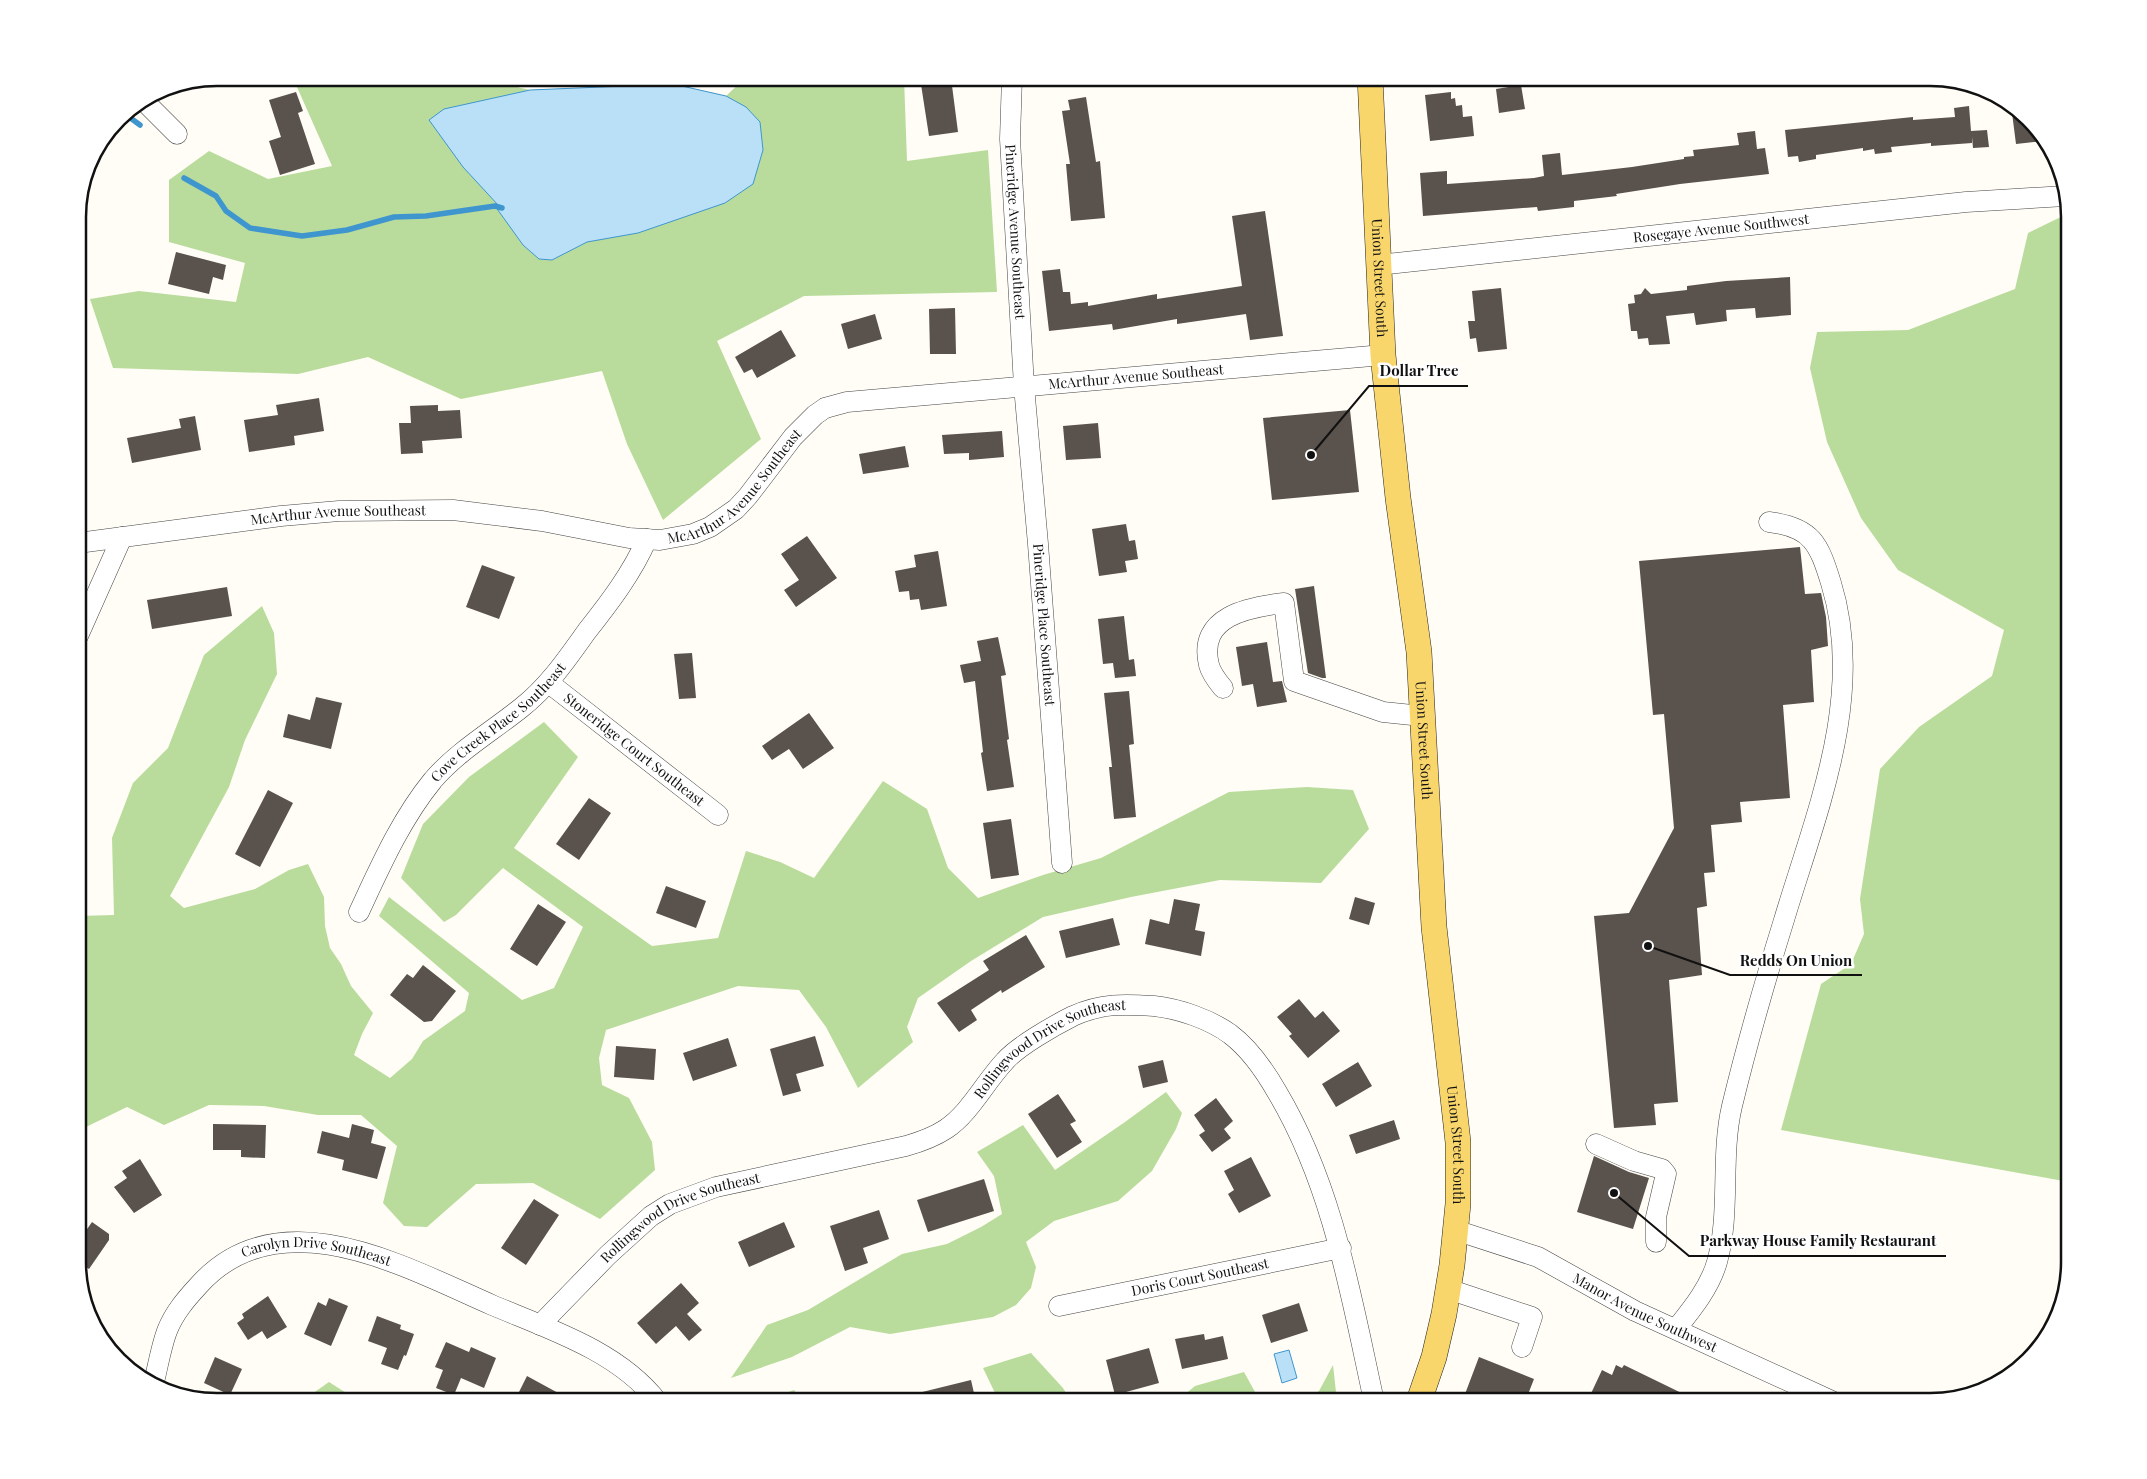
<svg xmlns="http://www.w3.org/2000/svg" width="2147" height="1479" viewBox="0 0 2147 1479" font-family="'Playfair Display',serif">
<rect width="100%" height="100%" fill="#fffdf5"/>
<path fill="#b9dc9c" d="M472,77L530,90L673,84L726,96L745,78H904L907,161L988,150L997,292L804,296L717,341L761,439L663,520L627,444L602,371L461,399L368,357L298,374L113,368L90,299L139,291L236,302L245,263L169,242V180L209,151L268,179L332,166L293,78Z
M2069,213V1182L1781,1130L1821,984L1851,964L1864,934L1860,899L1880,769L1919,727L1992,676L2004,630L1898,570L1861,518L1827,442L1810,368L1817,332L1908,330L2015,289L2028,233Z
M262,606L274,633L277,674L245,740L229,787L170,896L184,908L255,889L289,870L308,864L324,897L325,926L330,948L341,964L351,986L373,1013L362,1034L354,1055L390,1078L412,1059L423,1041L465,1011L469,993L379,916L389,897L522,1000L554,988L583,927L503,868L456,915L444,922L401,878L423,824L469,777L544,722L578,757L514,848L652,946L718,938L746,851L780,862L814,878L883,781L927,809L948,868L978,898L1043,875L1101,858L1229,792L1307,787L1353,790L1369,829L1321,883L1220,880L1131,897L1043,917L971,961L918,998L907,1027L913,1042L858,1088L826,1027L799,990L738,986L606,1030L599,1058L602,1085L629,1098L652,1142L655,1170L600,1219L533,1183L476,1184L427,1227L404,1226L383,1203L397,1146L361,1115H318L264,1106L209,1105L164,1125L127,1107L86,1127L78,1137V916L114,915L112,838L133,783L168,748L204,655Z
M1166,1092L1182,1113L1176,1129L1152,1171L1118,1201L1054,1221L1026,1242L1036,1267L1031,1288L1016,1305L993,1317L890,1334L850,1327L792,1357L731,1378L767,1325L808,1310L902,1254L947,1244L981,1227L1002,1214L994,1176L977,1152L1023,1125L1055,1170L1125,1122Z
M1031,1353L1063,1388L1071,1401H990L995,1393L983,1368Z
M1333,1365L1337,1401H1303L1319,1391Z
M1244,1372L1260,1401H1177L1195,1386Z
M329,1382L359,1401H302Z
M794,1390L803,1401H763Z"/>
<path fill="#b9e0f7" stroke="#3f96cf" d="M673,84L726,96L746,107L760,122L763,150L753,184L725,203L638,233L587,242L552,260L539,259L523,245L495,206L498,205L463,167L429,120L444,109L530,90Z
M1289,1350L1297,1378L1282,1383L1274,1354Z"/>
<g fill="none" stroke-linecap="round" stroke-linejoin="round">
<path stroke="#3f96cf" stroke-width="5.5" d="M125,114L140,125
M184,178L216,196L226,211L250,228L302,236L347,230L394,217L426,216L495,206L502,208"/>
</g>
<path fill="#5a524d" d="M920,78H951L958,132L929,136Z
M1521,85L1525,109L1499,113L1496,89Z
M296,92L303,111L298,113L315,164L280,175L269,141L281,137L269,100Z
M1451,92V99L1455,98L1456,106L1462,105L1463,117L1472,116L1474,136L1430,141L1425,95Z
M1086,97L1096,162L1100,161L1105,218L1071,221L1066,164H1070L1062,111L1070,110L1068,100Z
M2011,105L2033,130L2043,141L2016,144Z
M1969,106L1971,131L1987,130L1989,147L1973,148L1972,137V143L1931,146V143L1891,147L1892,152L1875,154L1874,149L1863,151V148L1816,155V159L1799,162L1798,156L1788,157L1785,130L1913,117V120L1955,117L1954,108Z
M1755,131L1757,149L1765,148L1769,174L1680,184L1616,194L1617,196L1574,201V207L1538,211L1537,207L1423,216L1420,173L1447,171V184L1534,178L1544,176L1542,155L1560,153L1562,175L1632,167L1684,159V157L1694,156L1693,150L1739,145L1737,133Z
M1265,211L1283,336L1250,340L1246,314L1177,324V319L1113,330L1112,324L1049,331L1042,271L1060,269L1063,292H1070L1071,304L1088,302V306L1157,294V299L1242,286L1232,216Z
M176,252L226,265L223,280L213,277L209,294L168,284Z
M1790,277L1791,315L1756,318L1755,308L1726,310L1727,321L1696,325L1694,313L1666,316L1670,344L1649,345L1648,338L1638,339L1637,331H1631L1628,304L1635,303L1634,295L1641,294L1645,288L1651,294L1687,290V286L1726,281Z
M1501,288L1507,349L1478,352L1476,338L1470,339L1468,321H1475L1472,291Z
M955,308L956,354H930L929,309Z
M875,314L882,339L848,349L841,324Z
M781,330L796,356L757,378L752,369L744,373L735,357Z
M319,398L324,431L294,436L295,445L249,452L244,420L278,415L276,405Z
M438,405V411L460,410L462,438L422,441L423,453L401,454L399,423H411L410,406Z
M1350,410L1359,492L1272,500L1263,418Z
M195,416L201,450L132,463L127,438L181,428L179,419Z
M1098,423L1101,458L1066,460L1063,426Z
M1002,431L1004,457L969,460V453L944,454L942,435Z
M905,446L909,467L863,474L859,454Z
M1126,524L1129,541L1135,540L1138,559L1125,561L1127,572L1099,576L1092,529Z
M807,536L837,578L796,607L784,590L799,580L781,554Z
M1800,547L1805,594L1821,593L1826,617L1828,646L1811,650L1814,702L1783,705L1790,798L1740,802L1742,822L1711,825L1715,872L1704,873L1707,906L1697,908L1702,975L1669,980L1678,1102L1654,1104L1656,1125L1614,1128L1594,916L1629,913L1674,828L1664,714L1653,715L1639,561Z
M938,551L947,606L921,610L919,599L910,600L909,591L899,592L895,571L916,567L914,555Z
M482,565L515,577L499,619L466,607Z
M1314,586L1326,678H1322L1308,673L1295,589Z
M227,587L232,616L152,629L147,600Z
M1124,616L1129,660L1134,659L1136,676L1115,678L1113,663L1103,664L1098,619Z
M998,637L1006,675L1001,676L1009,739L1007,740L1014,787L987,791L981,753L983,752L975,681L964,683L960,665L981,661L977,641Z
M1267,642L1273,682L1282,681L1287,702L1257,707L1253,684L1242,686L1236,647Z
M692,653L696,698L679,699L674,654Z
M1129,691L1134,744L1129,745L1136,817L1114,819L1109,767H1112L1104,693Z
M316,697L342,703L331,749L283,737L288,714L310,720Z
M809,713L834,748L803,769L789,749L772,760L762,746Z
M268,790L293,803L260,867L235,854Z
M589,798L611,813L579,860L556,844Z
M1011,819L1019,875L991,879L983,823Z
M666,886L706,901L696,928L656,913Z
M1355,897L1375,903L1369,925L1349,919Z
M1174,899L1200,904L1195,930L1205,932L1201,956L1145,944L1150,919L1169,924Z
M538,904L566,922L537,966L510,949Z
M1113,918L1120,945L1066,958L1059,931Z
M1026,935L1045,967L1002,993L1001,990L971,1010L977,1020L959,1032L937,1003L989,970L983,961Z
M423,965L456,991L432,1021L424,1022L390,995L407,974L413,978Z
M1299,999L1315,1018L1323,1011L1340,1031L1308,1058L1289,1036L1292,1034L1277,1017Z
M815,1036L824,1066L796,1074L801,1091L783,1096L770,1049Z
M728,1038L737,1066L693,1081L683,1053Z
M616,1046L656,1049L654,1080L614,1077Z
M1163,1060L1168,1082L1143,1088L1138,1066Z
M1358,1062L1372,1086L1336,1107L1322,1084Z
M1058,1094L1076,1121L1070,1124L1082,1142L1057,1158L1028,1114Z
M1216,1098L1233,1121L1224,1129L1231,1138L1212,1152L1199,1135L1205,1131L1194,1115Z
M1394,1120L1400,1139L1356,1154L1349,1135Z
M213,1124L266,1125L265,1158L241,1157V1150H213Z
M352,1124L374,1130L371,1143L386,1147L377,1179L342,1170L344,1160L317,1153L322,1131L349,1138Z
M1594,1156L1629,1172L1649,1178L1633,1229L1577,1212Z
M1251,1157L1271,1196L1239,1213L1228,1194L1234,1190L1224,1171Z
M140,1159L162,1195L134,1213L114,1187L127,1178L122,1171Z
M984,1179L994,1211L928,1232L917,1200Z
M534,1199L559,1215L526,1265L501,1248Z
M879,1210L889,1239L863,1248L868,1263L845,1271L830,1226Z
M92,1222L109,1234V1240L89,1269L78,1262V1242Z
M784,1222L795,1247L749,1267L738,1242Z
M681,1283L699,1303L687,1314L702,1330L689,1341L676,1326L656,1344L637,1323Z
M268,1296L287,1327L267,1339L262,1331L248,1340L237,1323L244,1318L242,1314Z
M329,1298L348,1306L331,1346L304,1334L318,1302L326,1306Z
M1299,1303L1308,1331L1271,1343L1262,1315Z
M377,1316L401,1325L400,1329L414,1334L406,1356L404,1355L398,1370L381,1364L387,1348L368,1341Z
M1204,1334L1205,1340L1223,1336L1228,1359L1182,1369L1175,1339Z
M446,1342L469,1352L471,1347L496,1358L484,1388L461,1378L454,1395L436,1388L443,1370L435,1367Z
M1149,1348L1159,1383L1115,1395L1106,1360Z
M215,1357L242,1369L230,1395L204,1383Z
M1479,1357L1534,1379L1525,1402H1462Z
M1616,1365L1622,1368L1624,1365L1700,1402H1587L1602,1370L1612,1375Z
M527,1376L549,1388L575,1402H514Z
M971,1380L976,1402H906V1396Z"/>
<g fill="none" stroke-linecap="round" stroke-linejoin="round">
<defs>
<g id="minor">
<path id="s1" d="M1012,77L1010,139L1024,386L1038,544L1062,863"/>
<path d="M144,101L177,134"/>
<path id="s2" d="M1378,265L1966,202L2065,196"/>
<path id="s3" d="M78,543L281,516L339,511L453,510L542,521L629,538L660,540L693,534L710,527L736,509L748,496L793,437L815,415L825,408L847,402L1383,355"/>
<path d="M78,636L122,537"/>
<path id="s4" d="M549,683L718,815"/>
<path d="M1223,688C1218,682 1211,673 1209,665C1197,616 1249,607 1284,603L1294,681L1383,712L1422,716"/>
<path id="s5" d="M359,912C380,867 401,819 433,780C458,751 491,732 521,708C548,687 567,659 587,631C610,602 632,573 647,539"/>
<path d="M1596,1144L1634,1161L1662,1169L1666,1174L1656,1217V1242"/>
<path id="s6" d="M1455,1230L1538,1257L1635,1311L1832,1401"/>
<path d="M1448,1289L1532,1317L1522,1347"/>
<path id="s7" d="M1059,1306L1341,1248"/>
<path id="s8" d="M540,1325L608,1255L651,1216L670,1204L716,1187L906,1146C920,1142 934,1137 946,1129C970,1113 985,1082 1005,1061C1018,1046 1055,1025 1073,1016C1101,1003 1125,1004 1154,1006C1180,1009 1209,1019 1230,1034C1250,1049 1265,1071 1277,1092C1333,1186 1351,1296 1374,1401"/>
<path d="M1676,1329C1692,1309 1710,1287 1717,1262C1731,1212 1720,1157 1732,1106C1747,1044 1765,981 1784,920C1816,813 1866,696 1831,583C1819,544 1812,527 1769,522"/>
<path id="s9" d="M154,1382C158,1366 161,1347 167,1331C174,1313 186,1299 199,1285C279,1196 405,1267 492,1305C549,1329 618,1351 657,1401"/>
</g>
<g id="major">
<path id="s10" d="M1370,77L1383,355L1398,498L1419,652L1434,927L1458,1142V1204L1452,1265L1444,1314L1434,1357L1419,1401"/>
</g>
</defs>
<use href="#minor" stroke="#444" stroke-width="21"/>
<use href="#major" stroke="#222" stroke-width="26"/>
<use href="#minor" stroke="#fff" stroke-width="20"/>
<use href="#major" stroke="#f9d66b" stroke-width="25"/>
</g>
<g text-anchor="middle" stroke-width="5" stroke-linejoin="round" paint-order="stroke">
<g font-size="14" fill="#111" stroke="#fff">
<text dy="5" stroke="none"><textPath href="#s2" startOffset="345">Rosegaye Avenue Southwest</textPath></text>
<text dy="5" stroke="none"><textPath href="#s1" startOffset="155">Pineridge Avenue Southeast</textPath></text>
<text dy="5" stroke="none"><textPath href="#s10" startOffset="201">Union Street South</textPath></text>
<text dy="5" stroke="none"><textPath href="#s3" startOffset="1118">McArthur Avenue Southeast</textPath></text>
<text dy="5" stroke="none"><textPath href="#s3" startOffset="682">McArthur Avenue Southeast</textPath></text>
<text dy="5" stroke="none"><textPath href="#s3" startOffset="262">McArthur Avenue Southeast</textPath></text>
<text dy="5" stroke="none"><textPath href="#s1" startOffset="549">Pineridge Place Southeast</textPath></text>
<text dy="5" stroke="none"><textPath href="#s5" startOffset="239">Cove Creek Place Southeast</textPath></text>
<text dy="5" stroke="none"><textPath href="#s10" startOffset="666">Union Street South</textPath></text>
<text dy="5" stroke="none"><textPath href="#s4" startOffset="108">Stoneridge Court Southeast</textPath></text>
<text dy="5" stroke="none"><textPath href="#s8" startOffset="601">Rollingwood Drive Southeast</textPath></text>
<text dy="5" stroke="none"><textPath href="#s10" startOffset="1072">Union Street South</textPath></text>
<text dy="5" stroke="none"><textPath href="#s8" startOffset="181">Rollingwood Drive Southeast</textPath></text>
<text dy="5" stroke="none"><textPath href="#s9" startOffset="239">Carolyn Drive Southeast</textPath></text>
<text dy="5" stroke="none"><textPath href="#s7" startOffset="144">Doris Court Southeast</textPath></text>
<text dy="5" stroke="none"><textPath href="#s6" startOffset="208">Manor Avenue Southwest</textPath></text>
</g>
</g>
<path d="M0 0H2147V1479H0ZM217 86H1930A131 131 0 0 1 2061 217V1262A131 131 0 0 1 1930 1393H217A131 131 0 0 1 86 1262V217A131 131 0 0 1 217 86Z" fill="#fff" fill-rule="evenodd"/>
<path fill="none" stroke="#111" stroke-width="2.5" d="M217 86H1930A131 131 0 0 1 2061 217V1262A131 131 0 0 1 1930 1393H217A131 131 0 0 1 86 1262V217A131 131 0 0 1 217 86Z"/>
<path fill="none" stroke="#111" stroke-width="2" d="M1311 455L1369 386H1468M1648 946L1730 975H1862M1614 1193L1689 1256H1946"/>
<g fill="#111" stroke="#fff" stroke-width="2">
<circle cx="1311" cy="455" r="5"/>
<circle cx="1648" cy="946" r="5"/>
<circle cx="1614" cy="1193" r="5"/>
</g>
<g font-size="15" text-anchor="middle" font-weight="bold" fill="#111" stroke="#fff" stroke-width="5" stroke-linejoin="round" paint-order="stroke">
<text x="1419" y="376">Dollar Tree</text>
<text x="1796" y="966">Redds On Union</text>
<text x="1818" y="1246">Parkway House Family Restaurant</text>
</g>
</svg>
